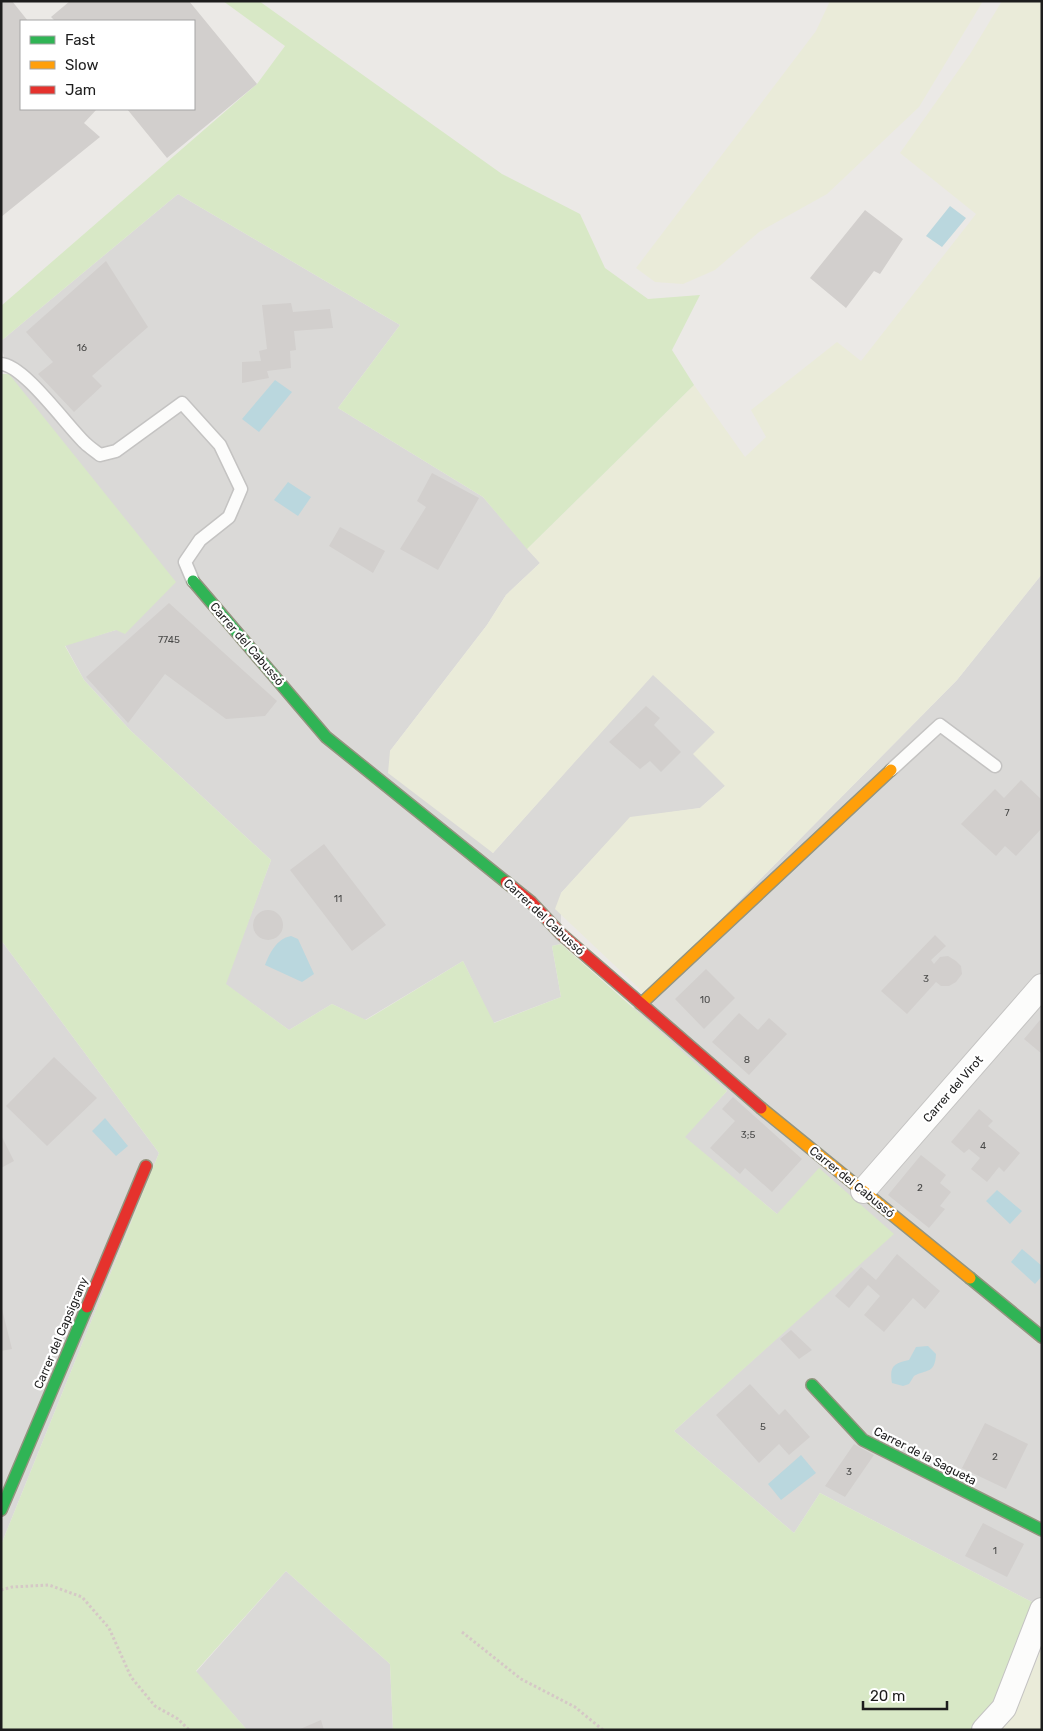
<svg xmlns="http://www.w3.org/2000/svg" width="1043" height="1731" viewBox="0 0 1043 1731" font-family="Rubik,sans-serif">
<rect width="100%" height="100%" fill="#ebe9e6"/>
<path fill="#dad9d7" d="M178,194L400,325L338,408L483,497L540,563L506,595L487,625L390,751L493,853L653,674L715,732L725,786L700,808L630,818L561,893V944L552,946L561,997L493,1023L463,961L365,1020L332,1004L289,1030L225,984L271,860L131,731L84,680L65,645L116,630L9,374L1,346V341Z
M1042,574V1605L1036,1604L820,1493L794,1533L674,1431L893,1234L777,1214L684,1137L727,1091L632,1009L957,680Z
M1,940L159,1153L1,1545Z
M286,1571L390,1664L393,1730H247L196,1672Z"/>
<path fill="#eaebd9" d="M830,1H983L919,107L827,194L759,232L715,270L683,284L655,282L636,268L816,31Z
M1002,1H1042V574L957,680L646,995L555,909L561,893L630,817L700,808L725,786L693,754L715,732L653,675L493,853L388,773L390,751L487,625L506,595L540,563L527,549L694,385L745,457L766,437L751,410L837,342L861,361L976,214L900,153L970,54Z
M1042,1648V1730H999L1015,1710Z"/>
<path fill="#d8e8c6" d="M223,1H259L502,174L580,214L605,268L648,299L700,295L672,350L694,385L527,549L483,497L338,408L400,325L178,194L1,341V306L257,84L285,46Z
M1,374H9L176,582L125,634L116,630L65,646L84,680L131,731L271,860L226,984L289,1030L332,1004L366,1020L463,961L494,1023L561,997L552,946L561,944L727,1091L685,1137L777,1214L819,1168L894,1234L674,1431L794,1533L820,1493L1036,1604L996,1701L974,1730H393L390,1664L286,1571L196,1671L247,1730H1V1545L159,1153L1,940Z"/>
<path fill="#bad7de" d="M950,206L966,218L942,247L926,236Z
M275,380L292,392L259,432L242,419Z
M288,482L311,497L298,516L274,500Z
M291,936L298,939L314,974L302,982L265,965C270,953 276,939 291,936Z
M105,1118L128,1146L116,1156L92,1131Z
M997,1190L1022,1211L1010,1224L986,1201Z
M1022,1249L1042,1266V1276L1035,1284L1011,1262Z
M928,1346L936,1354C935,1374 927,1369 914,1376L909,1384L903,1386L892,1383C889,1366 894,1363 909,1360L916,1347Z
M801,1455L816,1473L781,1500L768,1484Z"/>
<path fill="#d2cfcd" d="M1,1H12L28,21H21V109H97L84,123L100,137L1,217Z
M70,1H189L257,84L167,158L127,109H194V21H55L51,17Z
M865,210L903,239L880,274L874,271L846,308L810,278Z
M106,261L148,327L92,376L102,386L74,412L38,374L53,362L26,332Z
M291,303L293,312L330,309L333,328L294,331L296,350L290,351L291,368L267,371L269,378L242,383V362L261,361L259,351L267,349L262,305Z
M432,473L479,498L438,570L400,549L426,507L417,501Z
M340,527L385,551L373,573L329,546Z
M169,603L277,701L265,716L226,719L165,674L128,723L86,677Z
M646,706L660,718L654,725L681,752L661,772L650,761L640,769L609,742Z
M1021,780L1042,800V828L1016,856L1005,846L996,856L961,824L995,789L1004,798Z
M324,844L386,925L352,951L290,870Z
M253 925a15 15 0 1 1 30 0a15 15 0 1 1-30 0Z
M935,935L946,946L931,960L934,964L940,957L948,956L956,961L961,966L962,974L956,982L949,986H941L936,982L907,1014L881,991Z
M706,969L735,998L704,1029L675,999Z
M739,1013L758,1030L769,1018L787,1034L749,1075L712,1042Z
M1040,1020L1042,1022V1054L1024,1039Z
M54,1057L97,1098L47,1146L6,1106Z
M733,1097L802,1159L772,1192L745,1168L740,1174L710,1148L735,1121L722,1109Z
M979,1109L993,1121L988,1126L1020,1153L1004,1172L999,1167L987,1182L971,1169L980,1158L969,1149L964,1153L951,1142Z
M1,1135L14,1161L1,1168Z
M921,1155L946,1175L940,1183L951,1192L940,1206L945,1209L929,1228L888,1195Z
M897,1254L940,1291L925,1309L913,1298L884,1332L864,1315L880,1296L868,1285L849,1308L835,1296L861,1267L876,1280Z
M1,1305L12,1349L1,1351Z
M791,1330L812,1350L799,1359L780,1339Z
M750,1384L779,1415L785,1409L810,1437L789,1455L779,1444L759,1463L716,1415Z
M985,1423L1028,1444L1006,1489L962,1468Z
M854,1444L874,1455L845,1497L825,1486Z
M983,1523L1024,1544L1007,1577L965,1556Z
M321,1720L324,1730H298Z"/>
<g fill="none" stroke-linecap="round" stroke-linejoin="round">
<defs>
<path id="lane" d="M1,364C24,365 67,426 85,443C89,447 95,451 100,455L116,451L182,403L220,445L241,489L229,517L200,540L185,562L193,581
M891,770L940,725L995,766"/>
<path id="street" d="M863,1191L1042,986
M984,1730L1004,1708L1042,1610"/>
<path id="fast" d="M193,581L326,737L506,882
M970,1278L1042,1337
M812,1385L863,1440L1042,1530
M1,1510L87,1307"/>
<path id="slow" d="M641,1004L891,770
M761,1108L970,1278"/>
<path id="jam" d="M506,882L531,902L561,934L761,1108
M87,1307L146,1166"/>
</defs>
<use href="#lane" stroke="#c4c3c2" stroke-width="15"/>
<use href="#street" stroke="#c4c3c2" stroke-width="26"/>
<use href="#fast" stroke="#93947f" stroke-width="14"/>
<use href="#slow" stroke="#93947f" stroke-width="14"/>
<use href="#jam" stroke="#93947f" stroke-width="14"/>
<path stroke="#d5c8c6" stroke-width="3" stroke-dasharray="2.5 2.5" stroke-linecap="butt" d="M1,1590L12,1587L49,1585L82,1597L109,1628L131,1677L155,1706L178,1719L189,1730
M462,1632L521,1679L575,1707L603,1730"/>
<use href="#lane" stroke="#fcfcfb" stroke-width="12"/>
<use href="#street" stroke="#fcfcfb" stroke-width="24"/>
<use href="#fast" stroke="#30b455" stroke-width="11"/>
<use href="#slow" stroke="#ff9f0a" stroke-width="11"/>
<use href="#jam" stroke="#e5322d" stroke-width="11"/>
</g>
<g text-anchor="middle" stroke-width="4.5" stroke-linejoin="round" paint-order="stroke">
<g font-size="10" fill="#4a4a49">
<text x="82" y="351">16</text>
<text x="169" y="643">7745</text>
<text x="1007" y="816">7</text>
<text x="338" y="902">11</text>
<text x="926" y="982">3</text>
<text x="705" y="1003">10</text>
<text x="747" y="1063">8</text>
<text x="748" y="1138">3;5</text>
<text x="983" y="1149">4</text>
<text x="920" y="1191">2</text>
<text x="763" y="1430">5</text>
<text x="995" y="1460">2</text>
<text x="849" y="1475">3</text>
<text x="995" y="1554">1</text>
</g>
<g font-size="12" fill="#1d1d1d" stroke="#fff">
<text transform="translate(247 644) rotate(49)" y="4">Carrer del Cabussó</text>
<text transform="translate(544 917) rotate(43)" y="4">Carrer del Cabussó</text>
<text transform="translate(953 1089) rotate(-49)" y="4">Carrer del Virot</text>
<text transform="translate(852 1182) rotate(39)" y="4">Carrer del Cabussó</text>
<text transform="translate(61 1333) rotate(-67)" y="4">Carrer del Capsigrany</text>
<text transform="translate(925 1456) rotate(27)" y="4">Carrer de la Sagueta</text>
</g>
</g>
<rect width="1043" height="1731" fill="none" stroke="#1d1d1d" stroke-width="5"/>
<rect x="20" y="20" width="175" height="90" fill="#ffffff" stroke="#a5a5a5"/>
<rect x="30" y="36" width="25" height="8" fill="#30b455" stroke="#a5a5a5"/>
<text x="65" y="45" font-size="15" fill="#1d1d1d">Fast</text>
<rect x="30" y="61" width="25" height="8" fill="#ff9f0a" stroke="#a5a5a5"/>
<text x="65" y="70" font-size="15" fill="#1d1d1d">Slow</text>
<rect x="30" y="86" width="25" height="8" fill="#e5322d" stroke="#a5a5a5"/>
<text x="65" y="95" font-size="15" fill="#1d1d1d">Jam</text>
<path d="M863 1701v8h84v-8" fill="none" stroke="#1d1d1d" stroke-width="2.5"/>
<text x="870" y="1701" font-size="15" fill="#1d1d1d" stroke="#ffffff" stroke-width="4" paint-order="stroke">20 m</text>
</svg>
